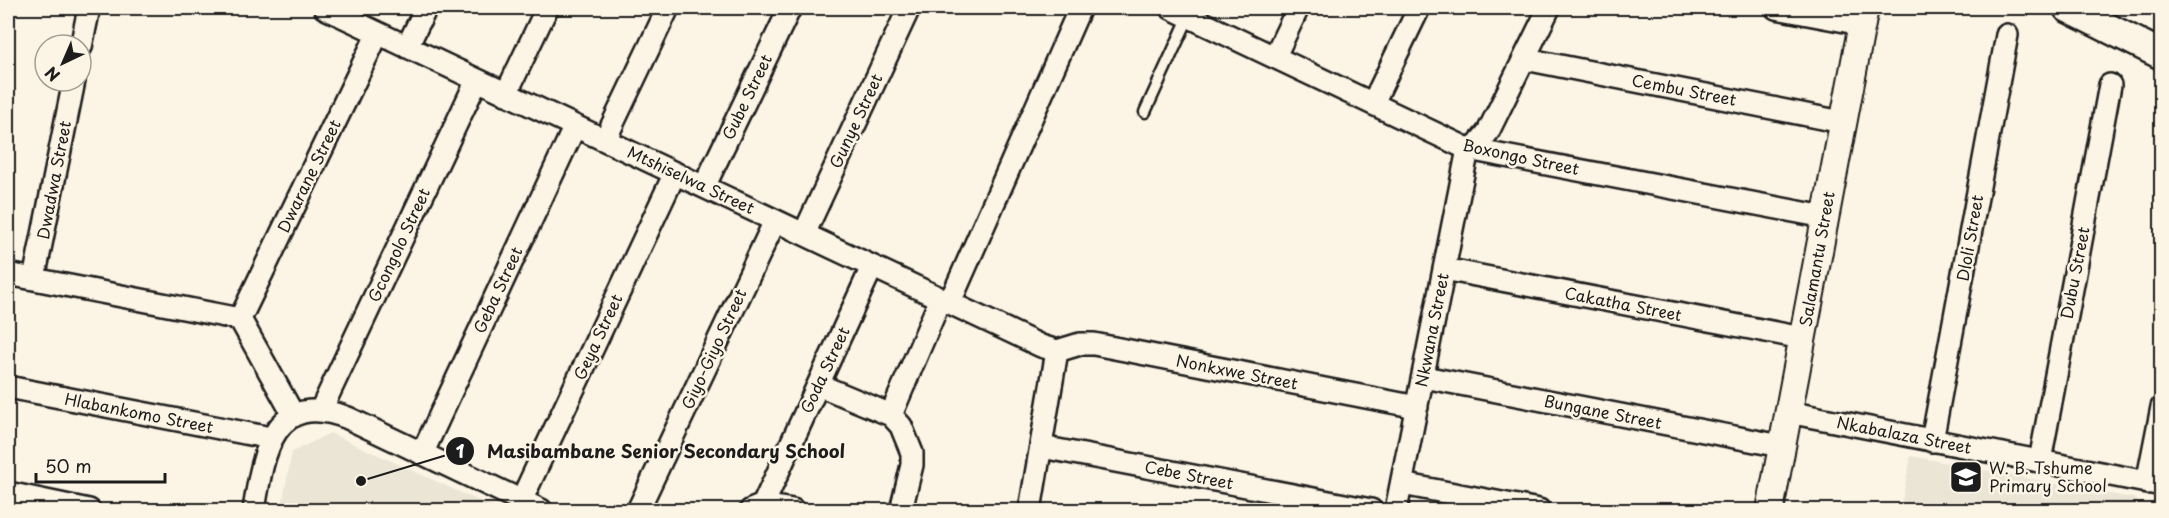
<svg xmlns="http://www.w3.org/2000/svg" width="2169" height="518" viewBox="0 0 2169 518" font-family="'Playpen Sans',sans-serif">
<rect width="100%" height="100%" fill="#fcf5e5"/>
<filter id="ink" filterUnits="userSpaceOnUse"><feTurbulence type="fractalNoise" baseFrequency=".0167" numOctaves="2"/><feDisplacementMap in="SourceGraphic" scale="12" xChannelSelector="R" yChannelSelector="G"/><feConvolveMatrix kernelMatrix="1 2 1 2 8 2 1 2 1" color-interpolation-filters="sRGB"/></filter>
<g filter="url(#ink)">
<path fill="#ebe5d6" d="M330,433L499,510H281L292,452Z
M1911,456L2137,499L2135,510H1900Z"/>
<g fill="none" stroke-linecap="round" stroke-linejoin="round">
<defs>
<path id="service" d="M1145,112L1189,16"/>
<path id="minor" d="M325,8L1041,346L1057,351
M1171,8L1468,149L1825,217
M1776,8L1861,24
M81,47L89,8
M407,47L426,8
M1275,56L1298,8
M1525,59L1842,122
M506,94L547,8
M1373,103L1419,8
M605,140L668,8
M704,187L790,8
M804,234L909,8
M1444,269L1802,338
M8,274L240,319L378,33
M34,279L74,81
M950,302L1080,8
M240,319L294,416
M1057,351L1080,344H1094L1417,407
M1424,377L1781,446
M819,385L891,415L901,426L912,453V465L901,510
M8,387L271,438
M321,410L477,80
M1788,412L2162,485
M891,415L941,298
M1932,441L2007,35
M1042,447L1371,510
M422,454L575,126
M2040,461L2110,85
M2147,483L2162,407
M1402,484L1539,510
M8,493L89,510
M521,501L675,173
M763,505L872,267
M254,510C263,454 272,389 348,418L541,510
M638,510L775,221
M751,510L763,505L793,510
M1030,510L1057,351
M1396,510L1468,149L1477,145L1488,132L1549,8"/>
<path id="tertiary" d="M1770,510L1865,8"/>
<path id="secondary" d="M2068,8L2162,55"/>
</defs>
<use href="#service" stroke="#1c1c1c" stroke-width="15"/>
<use href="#minor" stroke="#1c1c1c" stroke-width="26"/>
<use href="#tertiary" stroke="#1c1c1c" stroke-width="30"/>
<use href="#secondary" stroke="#1c1c1c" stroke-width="33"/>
<use href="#service" stroke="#fcf5e5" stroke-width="10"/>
<use href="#minor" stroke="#fcf5e5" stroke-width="21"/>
<use href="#tertiary" stroke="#fcf5e5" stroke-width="26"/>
<use href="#secondary" stroke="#fcf5e5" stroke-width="28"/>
</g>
</g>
<defs>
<symbol id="school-square" viewBox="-11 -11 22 22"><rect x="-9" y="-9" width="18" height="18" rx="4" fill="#1c1c1c" stroke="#fcf5e5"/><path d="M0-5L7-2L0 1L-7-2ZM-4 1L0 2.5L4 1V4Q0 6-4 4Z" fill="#fff"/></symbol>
</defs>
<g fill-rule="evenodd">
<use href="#school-square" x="1947" y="458" width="38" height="38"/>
</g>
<g text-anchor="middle" stroke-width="5" stroke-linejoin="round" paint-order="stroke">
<g font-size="16" fill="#1c1c1c" stroke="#fcf5e5">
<text transform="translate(1684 90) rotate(11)" y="6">Cembu Street</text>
<text transform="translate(747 97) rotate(-64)" y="6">Gube Street</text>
<text transform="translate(856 121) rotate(-65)" y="6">Gunye Street</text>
<text transform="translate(1521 157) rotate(12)" y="6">Boxongo Street</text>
<text transform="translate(309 176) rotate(-64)" y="6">Dwarane Street</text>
<text transform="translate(54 180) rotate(-79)" y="6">Dwadwa Street</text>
<text transform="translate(691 180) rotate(25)" y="6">Mtshiselwa Street</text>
<text transform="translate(1970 238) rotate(-80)" y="6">Dloli Street</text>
<text transform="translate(399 245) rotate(-65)" y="6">Gcongolo Street</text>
<text transform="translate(1817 259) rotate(-80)" y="6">Salamantu Street</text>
<text transform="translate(2075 273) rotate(-79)" y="6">Dubu Street</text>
<text transform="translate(498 290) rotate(-65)" y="6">Geba Street</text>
<text transform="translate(1623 304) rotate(11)" y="6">Cakatha Street</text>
<text transform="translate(1432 330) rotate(-79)" y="6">Nkwana Street</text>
<text transform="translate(598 337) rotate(-65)" y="6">Geya Street</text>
<text transform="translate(714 349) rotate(-65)" y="6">Giyo-Giyo Street</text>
<text transform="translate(825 370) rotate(-65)" y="6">Goda Street</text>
<text transform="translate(1237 372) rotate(11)" y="6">Nonkxwe Street</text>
<text transform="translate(1603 412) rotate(11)" y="6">Bungane Street</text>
<text transform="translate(139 413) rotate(11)" y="6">Hlabankomo Street</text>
<text transform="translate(1904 435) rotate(11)" y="6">Nkabalaza Street</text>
<text transform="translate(1189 475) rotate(11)" y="6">Cebe Street</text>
</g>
<g font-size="16" fill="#1c1c1c" stroke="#fcf5e5" text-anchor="start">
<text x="1989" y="474">W. B. Tshume<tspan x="1989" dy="18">Primary School</tspan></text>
</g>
</g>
<path fill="none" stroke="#1c1c1c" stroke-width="2" d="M361 481L460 451"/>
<g fill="#1c1c1c" stroke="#fcf5e5" stroke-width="2">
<circle cx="361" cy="481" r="6"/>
<circle cx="460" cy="451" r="15"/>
</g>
<g font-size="18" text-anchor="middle" font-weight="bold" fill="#fff">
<text x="460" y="458">1</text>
</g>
<g font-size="18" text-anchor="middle" font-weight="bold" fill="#1c1c1c" stroke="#fcf5e5" stroke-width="5" stroke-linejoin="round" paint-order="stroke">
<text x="666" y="458">Masibambane Senior Secondary School</text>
</g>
<rect width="2169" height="518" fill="none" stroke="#fcf5e5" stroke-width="30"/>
<rect x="15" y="15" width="2139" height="488" fill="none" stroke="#1c1c1c" stroke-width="2" filter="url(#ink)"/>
<g transform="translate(63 63) rotate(224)"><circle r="28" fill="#fcf5e5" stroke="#a29e95" stroke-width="1.5"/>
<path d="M0-4.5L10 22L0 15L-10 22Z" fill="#1c1c1c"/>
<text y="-9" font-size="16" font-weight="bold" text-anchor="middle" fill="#1c1c1c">N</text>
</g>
<path d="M36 473v9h129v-9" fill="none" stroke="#1c1c1c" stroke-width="3"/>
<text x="45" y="473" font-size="18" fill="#1c1c1c" stroke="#fcf5e5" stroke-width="4.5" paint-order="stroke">50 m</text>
</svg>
